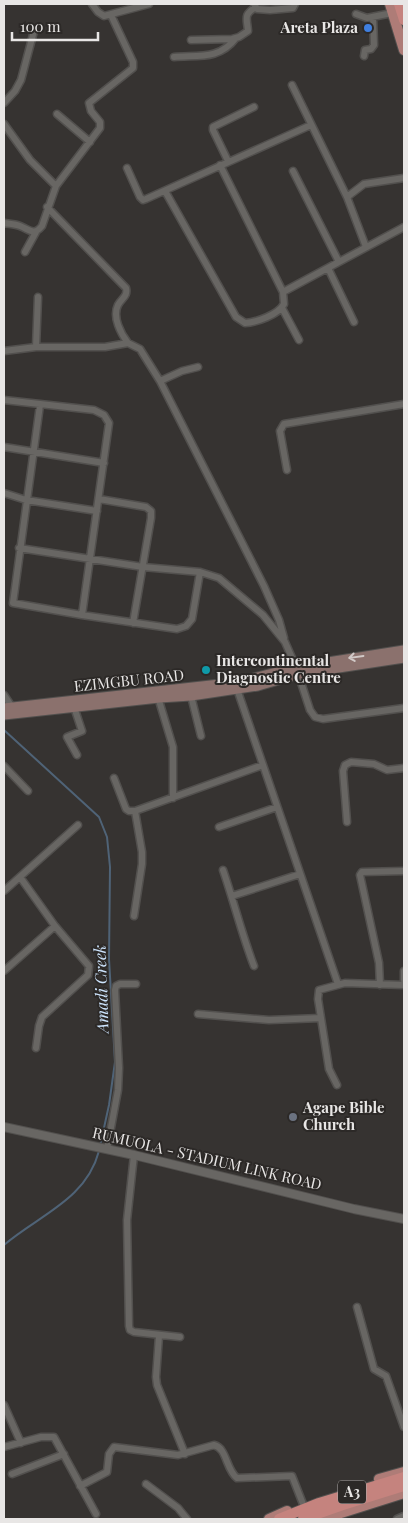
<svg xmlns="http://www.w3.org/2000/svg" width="408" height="1523" viewBox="0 0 408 1523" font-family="'Playfair Display',serif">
<rect width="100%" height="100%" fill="#363331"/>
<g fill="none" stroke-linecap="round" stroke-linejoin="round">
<path stroke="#4f6377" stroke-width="2" d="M4,730L99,817L107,837L110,867L109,959L115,1062L109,1105L100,1146
M4,1245C39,1215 86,1200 99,1151"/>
<defs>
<path id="minor" d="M92,4L98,12L104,16L149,4
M254,4L257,9L270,10L293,8L295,4
M356,14L367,18L392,13
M191,40L232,39L239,37L248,31C247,18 243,15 256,7
M364,56L365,50L371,49L374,45L373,17
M174,57C199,55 219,60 236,38
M292,85L347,197L366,247
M4,103L15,91L21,80L34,31
M57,114L90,142
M4,124L30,160L56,186
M228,161L213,130V127L254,107
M127,168L140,197L143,200L146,199L311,125
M293,171L339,262
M165,191L236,317L245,323C257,322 278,315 284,304L283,292L220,165
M347,197L364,184L404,178
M47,207L126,288C128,296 122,298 118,305C112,317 121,334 128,343
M4,223C9,224 15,224 20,226C30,230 34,236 42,226L56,186L100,128V122L91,111L89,103L133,68V62L111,15
M25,252L36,232
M328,268L354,322
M283,292L404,227
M282,308L299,340
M36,347L38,297
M4,351L36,347H105L128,343L140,349L160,381L264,586L279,620L284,638
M160,381L182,371L198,367
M4,400L94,410L104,415L109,423L82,615
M40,405L13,603L82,615L177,629L186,626L192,619L200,572
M4,447L104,463
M287,470L280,431L284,424L404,404
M4,493L26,500L97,511
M99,499L146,507L151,511V518L133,623
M19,548L143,567L200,572L219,578L263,615L285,642L296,667L310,710L315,717L323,719L404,708
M237,689L338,984
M157,694L173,747V798
M4,695L12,707
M191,696L201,736
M74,707L82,731L67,737L77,755
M4,766L28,791
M114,778L126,809L129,811H135L263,765
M347,822L343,771L345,765L351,762L374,764L387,770L404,768
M219,827L277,807
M223,870C234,902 242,935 254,966
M20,877L55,926L89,966L88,975L42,1017L39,1026L36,1048
M4,891L78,825
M232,896L300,874
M134,916L142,864V852L135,811
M4,971L55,926
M404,971V980
M380,985L379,963L360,875L362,872L404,871
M198,1014L269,1020L321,1018
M337,1085L329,1069L318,999L319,990L345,983L404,985
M107,1149L118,1090L119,1068L115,990L116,986L120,984H136
M134,1155L127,1220L129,1326L130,1330L134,1332L180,1337
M357,1307L374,1369L386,1376L404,1427
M159,1336L156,1377L157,1385L185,1454
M4,1405L21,1443
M4,1447L41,1437H54L96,1514
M12,1474L64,1454
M146,1484L178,1508L187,1519
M80,1486L107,1472L109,1454L114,1447L178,1455L214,1445C227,1448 226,1470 237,1478L292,1476L303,1504
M397,1519L404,1516"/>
<path id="tertiary" d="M4,1127L134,1155L354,1209L404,1219"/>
<path id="secondary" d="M4,708L238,682L296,667L404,650
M4,715L159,698L191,696L258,686L299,674L404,658"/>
<path id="primary" d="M390,4L404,50
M379,1479L404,1472
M269,1519L287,1511
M322,1519L404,1493"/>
<path id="trunk" d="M399,4L404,20
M279,1519L319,1503L404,1477
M303,1519L343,1505L404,1486"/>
</defs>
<use href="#minor" stroke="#52504e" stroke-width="9"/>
<use href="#tertiary" stroke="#52504e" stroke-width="10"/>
<use href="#secondary" stroke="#52504e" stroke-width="11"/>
<use href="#primary" stroke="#52504e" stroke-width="12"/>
<use href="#trunk" stroke="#52504e" stroke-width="12"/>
<use href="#minor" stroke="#686663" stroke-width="6"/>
<use href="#tertiary" stroke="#686663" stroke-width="8"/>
<use href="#secondary" stroke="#8b716d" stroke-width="9"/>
<use href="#primary" stroke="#ae7c77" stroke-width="10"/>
<use href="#trunk" stroke="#c5837e" stroke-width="10"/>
</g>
<defs><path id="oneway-shaft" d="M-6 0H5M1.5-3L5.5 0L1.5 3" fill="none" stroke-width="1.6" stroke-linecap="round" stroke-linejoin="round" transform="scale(1.25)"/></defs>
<use stroke="#d1c9c7" href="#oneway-shaft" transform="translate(356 657) rotate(172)"/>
<circle fill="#3f7fe0" stroke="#2c2927" stroke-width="2" cx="368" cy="28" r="5"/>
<circle fill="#0f9aa8" stroke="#2c2927" stroke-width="2" cx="206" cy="670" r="5"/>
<circle fill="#6b7280" stroke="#2c2927" stroke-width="2" cx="293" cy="1117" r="5"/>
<g text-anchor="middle" stroke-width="4" stroke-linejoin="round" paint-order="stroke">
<rect fill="#2c2927" stroke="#b0adac" stroke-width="1" x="338" y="1480.5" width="28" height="23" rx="4"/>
<g font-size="14" font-weight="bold" fill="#e8e6e5">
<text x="352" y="1497">A3</text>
</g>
<g font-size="15" font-weight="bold" fill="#e8e6e5" stroke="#2c2927" text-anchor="start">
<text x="358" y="33" text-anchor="end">Areta Plaza</text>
<text x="216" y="666">Intercontinental<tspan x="216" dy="17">Diagnostic Centre</tspan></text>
<text x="303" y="1113">Agape Bible<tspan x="303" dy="17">Church</tspan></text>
</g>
<g font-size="15" fill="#e8e6e5" stroke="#2c2927">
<text transform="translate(129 681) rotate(-6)" y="5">EZIMGBU ROAD</text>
<text transform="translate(207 1159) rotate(13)" y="5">RUMUOLA - STADIUM LINK ROAD</text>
</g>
<g font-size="16" font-style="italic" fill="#cee5fe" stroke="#2c2927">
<text transform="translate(101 989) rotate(-92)" y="6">Amadi Creek</text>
</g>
</g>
<rect width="408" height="1523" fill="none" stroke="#e8e6e5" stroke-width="10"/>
<path d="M12 32v8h86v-8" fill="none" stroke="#e8e6e5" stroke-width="2.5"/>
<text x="20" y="32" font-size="15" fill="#e8e6e5" stroke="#2c2927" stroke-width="4" paint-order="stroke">100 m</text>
</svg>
